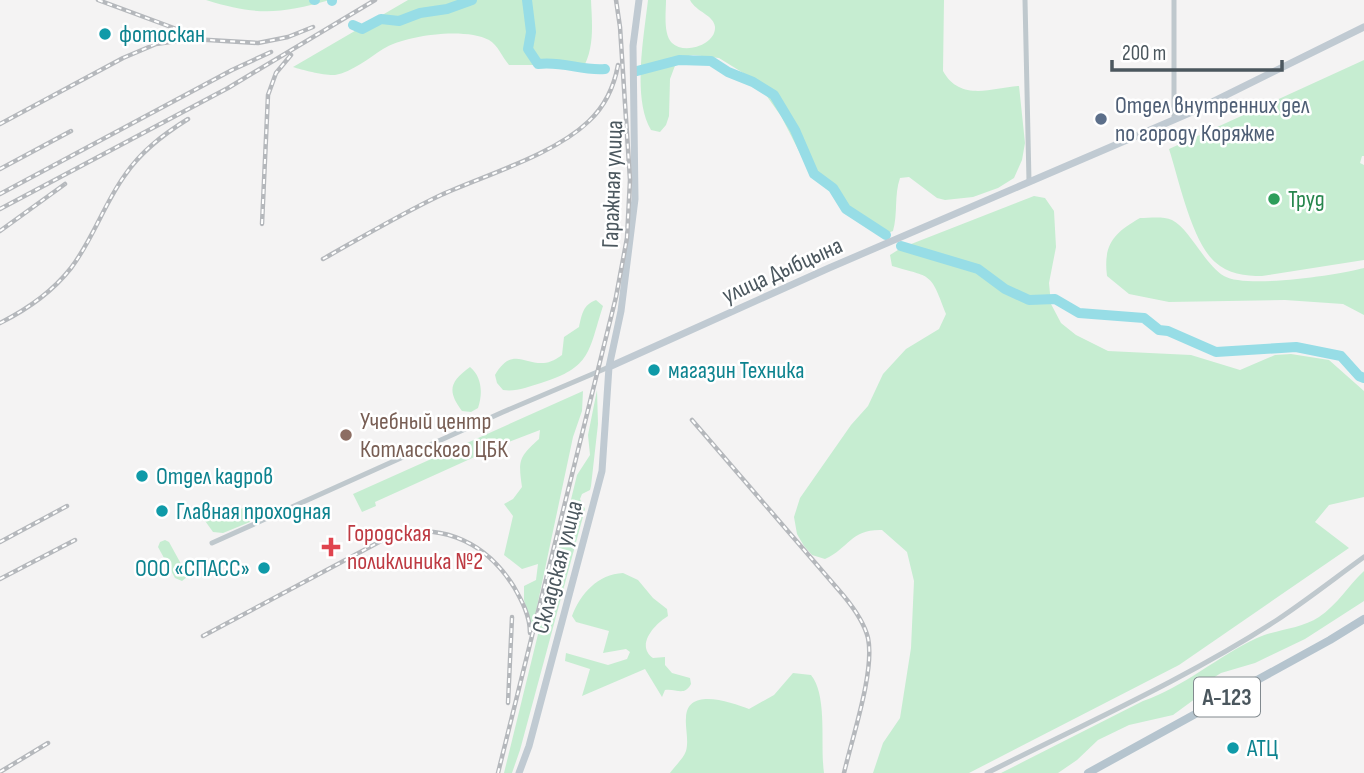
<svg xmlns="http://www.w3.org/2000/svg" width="1364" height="773" viewBox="0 0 1364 773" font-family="'Sofia Sans Condensed',sans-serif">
<rect width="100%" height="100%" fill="#f4f3f3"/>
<path fill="#c6edd1" d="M206,0H330C280,14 257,16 206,0Z
M408,0H591C592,24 595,48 582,70L556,65H509C502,57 498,45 489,40C465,27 405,35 383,49C369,58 352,72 335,75C326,76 302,70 293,67Z
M648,0H666C666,12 663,34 672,43C684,55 716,45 715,27C714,15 696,12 690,0H944L943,71C960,102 992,88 1019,86L1025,143L1022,160L1014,178L998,188L973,197L945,200L937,198L909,177L900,178C894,195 898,214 893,231L885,234L876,232L827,189L803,159L781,116L756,81L719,58L693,55L684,57L676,63L670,79L669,116L666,125L660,132L651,130C632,98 644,36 648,0Z
M1364,60V156H1362L1360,163L1364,165V260L1262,276C1245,276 1228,274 1215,262C1192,242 1179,180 1169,149Z
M1034,196L1045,198L1054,211L1056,247L1049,283L1051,304L1061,323L1076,335L1108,351L1191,355L1240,370L1275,355L1291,354L1329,360L1364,391V497L1329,505L1315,522L1349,548L1179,665L969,773H873L883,743L900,718L911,648L914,581L907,552L882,530C851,529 849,548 825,559L812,555L804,546L797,534L794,517L800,498L851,425L868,406L883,374L906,349L939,329L946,314C930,271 932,278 892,266L890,255L901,248Z
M1140,218C1150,218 1163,216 1172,220C1189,228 1205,265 1224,276C1246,289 1338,275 1364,268V315L1343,304L1285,300L1169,302L1129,294L1107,276C1103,244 1114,233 1140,218Z
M596,300L603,306C588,352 592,367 541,383C528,387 516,392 503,390L497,383L495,375C516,338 532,379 562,355L564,337L579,327C582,314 583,305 596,300Z
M470,367C482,377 483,393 478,408L471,412L462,411C446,390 451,381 470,367Z
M597,390L598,424L591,486L590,490L582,494L580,499L585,509L520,750L512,773H504L577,475L590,455L588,435Z
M583,391L582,411L573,437L532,630L524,600V586L536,580L538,564L522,569L504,555L513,516L504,504L513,499L522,487C518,460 519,457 539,439L540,430L501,445L375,502L376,506L362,512L353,494Z
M243,508L250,522L223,533L213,532L203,518C215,509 229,514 243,508Z
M165,540L169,542L186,573L187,577L182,581L175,578L158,547L160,542Z
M1364,571V601L1305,639L1255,663L1221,673L1213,678L1203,693L1173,715L1129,725L1098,740L1077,760L1058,773H1001L1143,701C1184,687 1218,656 1257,638C1277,629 1301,629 1319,617C1337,605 1348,586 1364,571Z
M623,573L638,580L653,598L667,609L668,616C655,624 635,645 653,658L665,657V665L672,673L690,678L691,684C684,697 676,688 665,690L662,697L645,669L582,696L590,669L565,661L566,653L608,665L627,659L630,652L626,649L603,653L609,631L576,622L572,616C580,594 598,574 623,573Z
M793,673L811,675C828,696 820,745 824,773H670C675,766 683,759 686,751C689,740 685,728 686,718C687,686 732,703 749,709L774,695Z"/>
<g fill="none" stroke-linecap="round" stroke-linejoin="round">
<path stroke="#97dde6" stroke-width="10" d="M314,0H315
M332,0V1
M527,0L531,32L528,49L538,64C564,61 581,71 605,69
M353,25L362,29L381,19L399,21L420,13L447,9L472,0
M637,71L679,60L711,61L728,72L753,82L774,95L795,130L814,174L833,188L846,209L886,235
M901,246L978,269L1005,289L1029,300L1055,299L1079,313L1144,318L1159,330L1168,331L1216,352L1296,347L1341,356L1359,376L1364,378"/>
<path stroke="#bfc8cd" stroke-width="5" d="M1025,0L1029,181
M1174,0V120
M212,543L503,412L609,367
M987,773C1084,724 1186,679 1277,620C1307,600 1335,578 1364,557"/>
<path stroke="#c0cad2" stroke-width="7" d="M609,367L829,268L1192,112L1364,27
M519,773L529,746L602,471L609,367L621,311L635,199L633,46L639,0"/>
<path stroke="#b5c4ce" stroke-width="8" d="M1088,773L1330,640L1364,619"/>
<defs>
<path id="rail" d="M98,0L190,34
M0,124L123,58L156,44L192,39L258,43L288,37L313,27
M0,169L71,131
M0,194L232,70L271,52
M0,209L228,88L375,0
M262,224L268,95L276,73L291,55
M0,231L65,184
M323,259C362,237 401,214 441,195C485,175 554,155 589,121C605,106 614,87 618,65
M0,323C26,310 53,291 71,268C93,239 104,204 125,175C141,151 164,134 188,119
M692,420L843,595C853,607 864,622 868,638C875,671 852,738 844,773
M0,542L67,506
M0,579L75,540
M203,636L381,541C434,518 484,539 514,587C522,601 530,616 530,633
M508,703L512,617
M0,772L48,743
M498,773L616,297L627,238L630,180L620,27L616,0"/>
</defs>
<use href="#rail" stroke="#b5b8bc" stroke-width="4.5"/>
<use href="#rail" stroke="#fff" stroke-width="2" stroke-dasharray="5" stroke-linecap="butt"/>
</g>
<g fill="#0f9aa8" stroke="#fff" stroke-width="2.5">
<circle cx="105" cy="34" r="7"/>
<circle cx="654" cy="370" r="7"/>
<circle cx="142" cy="476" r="7"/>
<circle cx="162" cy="511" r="7"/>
<circle cx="264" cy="568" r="7"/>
<circle cx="1233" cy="748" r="7"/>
</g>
<circle fill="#5c6f8a" stroke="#fff" stroke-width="2.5" cx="1101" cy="119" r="7"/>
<circle fill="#2e9e5b" stroke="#fff" stroke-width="2.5" cx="1274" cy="199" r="7"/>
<circle fill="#8d6e63" stroke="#fff" stroke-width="2.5" cx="346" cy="435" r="7"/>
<path fill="#e0444e" stroke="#fff" stroke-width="2.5" d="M327.5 536.5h7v7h7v7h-7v7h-7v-7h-7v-7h7z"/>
<g text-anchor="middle" stroke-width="5" stroke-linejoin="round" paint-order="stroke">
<rect fill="#fff" stroke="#81898e" stroke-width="2" x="1194" y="677.5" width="66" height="39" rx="5"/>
<g font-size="23" font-weight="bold" fill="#4b575e">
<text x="1227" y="705">А-123</text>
</g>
<g font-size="24" fill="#0d838f" stroke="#fff" text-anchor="start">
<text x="119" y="42">фотоскан</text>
<text x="668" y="378">магазин Техника</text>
<text x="156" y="484">Отдел кадров</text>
<text x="176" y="519">Главная проходная</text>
<text x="250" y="576" text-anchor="end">ООО «СПАСС»</text>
<text x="1247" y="756">АТЦ</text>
</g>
<g font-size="24" fill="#4e5e75" stroke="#fff" text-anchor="start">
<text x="1115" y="113">Отдел внутренних дел<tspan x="1115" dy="28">по городу Коряжме</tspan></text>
</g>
<g font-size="24" fill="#4b575e" stroke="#fff">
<text transform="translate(612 184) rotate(-88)" y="8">Гаражная улица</text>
<text transform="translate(782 270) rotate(-24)" y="8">улица Дыбцына</text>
<text transform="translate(557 567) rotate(-75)" y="8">Складская улица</text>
</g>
<g font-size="24" fill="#27864d" stroke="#fff" text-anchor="start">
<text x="1288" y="207">Труд</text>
</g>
<g font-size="24" fill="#785e54" stroke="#fff" text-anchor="start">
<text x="360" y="429">Учебный центр<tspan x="360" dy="28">Котласского ЦБК</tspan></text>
</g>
<g font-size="24" fill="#be3a42" stroke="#fff" text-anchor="start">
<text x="347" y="541">Городская<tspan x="347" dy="28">поликлиника №2</tspan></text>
</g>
</g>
<path d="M1112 60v10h170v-10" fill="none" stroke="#4b575e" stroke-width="3.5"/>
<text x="1122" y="60" font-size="21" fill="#4b575e" stroke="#ffffff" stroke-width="5" paint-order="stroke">200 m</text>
</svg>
